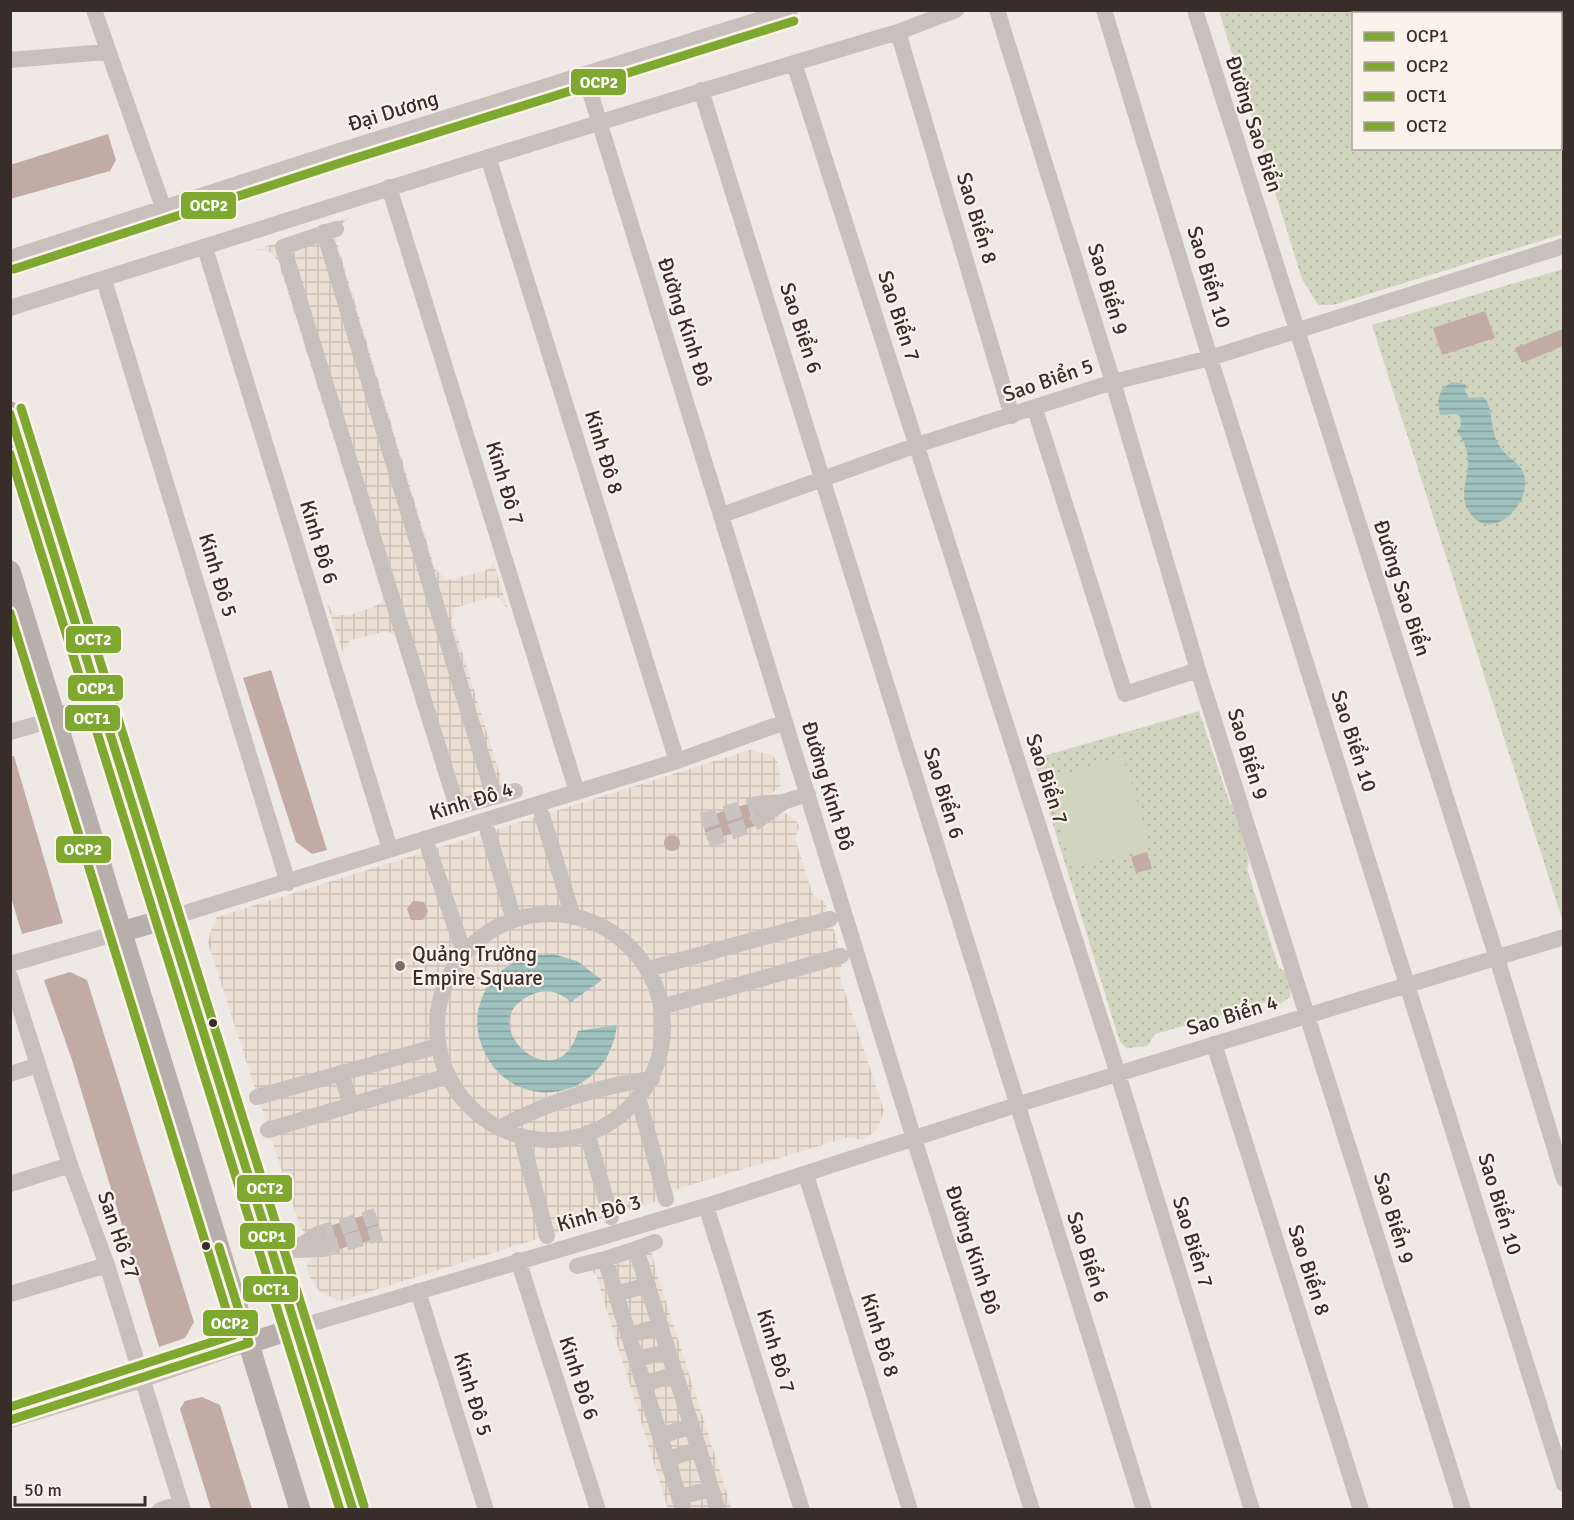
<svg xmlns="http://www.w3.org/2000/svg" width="1574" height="1520" viewBox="0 0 1574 1520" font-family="Signika,sans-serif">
<defs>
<pattern id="grass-dots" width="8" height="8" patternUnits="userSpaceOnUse" patternTransform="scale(1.5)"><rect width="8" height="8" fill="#d1d4be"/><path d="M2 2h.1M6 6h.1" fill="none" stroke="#b4b6a3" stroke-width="1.8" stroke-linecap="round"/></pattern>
<pattern id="plaza-grid" width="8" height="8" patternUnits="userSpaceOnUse" patternTransform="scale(1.5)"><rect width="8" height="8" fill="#ecdfd4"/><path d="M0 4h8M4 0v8" fill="none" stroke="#cbc0b6"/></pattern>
<pattern id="water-rules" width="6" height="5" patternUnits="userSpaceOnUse" patternTransform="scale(1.5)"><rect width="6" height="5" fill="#9fc2bf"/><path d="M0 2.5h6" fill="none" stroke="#839e9b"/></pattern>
</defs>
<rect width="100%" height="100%" fill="#eee9e4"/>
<path fill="url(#grass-dots)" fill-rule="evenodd" d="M1219,11H1560L1564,21L1563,234L1333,305H1318L1302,279ZM1354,14H1560V148H1354Z
M1563,269V922L1372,325Z
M1199,711L1229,801L1234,808L1249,861L1247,869L1279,968L1285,971L1291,988L1290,997L1280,1004L1270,1001L1155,1034L1147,1046L1127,1048L1121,1043L1115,1026L1033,759Z"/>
<path fill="#d1d4be" d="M1123,757L1151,847L1072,869L1046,779Z"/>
<path fill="url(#plaza-grid)" d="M350,217L336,229V239L435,569L447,580L485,571L492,566L493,561L508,610L500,599L494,596L454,608L452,619L502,781L506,787L515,791H527L452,812L396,637L388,631L350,640L343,653L326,601L331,610L337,615H350L375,606L381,603L383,597L278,261L270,252L256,250Z
M750,750L772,755L778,763L781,785L769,796L765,820L785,813L796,820L799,826L795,839L813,895L825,902L843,961L839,974L884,1111L877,1130L862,1140L849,1137L677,1189L670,1197L340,1301L320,1292L308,1274L307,1263L316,1254L312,1234L305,1233L300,1227L208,943L213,924L217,917Z
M652,1250L654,1264L732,1509H668L596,1275L588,1268Z"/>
<path fill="url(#water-rules)" d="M1452,382L1466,384L1465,391L1469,398L1483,397L1486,400C1494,415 1490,433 1500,447C1508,459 1523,463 1525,479C1529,506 1491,543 1470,513C1452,489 1483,466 1457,431L1461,426L1460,416L1455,414L1440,415L1438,400L1442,389Z
M553,954L577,961L602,980L571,1002C560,992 547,988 533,994C467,1021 558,1104 578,1031L617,1025C607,1108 500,1117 479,1037C475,1021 478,1002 487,988C503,963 524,955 553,954Z"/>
<path fill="#c2aba5" d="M108,134L116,160L110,171L10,199V165Z
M1485,311L1495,338L1442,355L1433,328Z
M1563,329V346L1522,363L1515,348Z
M271,670L327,850L312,854L296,842L243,678Z
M10,756H14L63,923L22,934L10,894Z
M747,804L755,826L708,841L701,818Z
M664 843a8 8 0 1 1 16 0a8 8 0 1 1-16 0Z
M1147,852L1152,869L1136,873L1131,857Z
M413,901L424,902L428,911L423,920H411L407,909Z
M70,972L87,980L194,1322L185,1338L159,1347L72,1060L44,980Z
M375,1212L382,1237L333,1251L332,1244L327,1239L328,1233L326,1227Z
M202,1397L220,1405L252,1509H211L180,1409L185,1401Z"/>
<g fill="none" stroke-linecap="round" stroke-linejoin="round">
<path stroke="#cac3bf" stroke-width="16" stroke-dasharray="16 8" stroke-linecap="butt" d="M702,821L757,804
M708,840L753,824L761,818
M318,1234L376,1216
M323,1249L381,1233"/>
<path stroke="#c8c0bc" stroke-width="16" d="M94,10L164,210
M997,10L1113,382L1198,670L1463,1510
M1104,10L1210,358L1564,1484
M1195,10L1497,958L1564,1179
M898,32L1012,416
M10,60L106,52
M794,63L1118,1074L1252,1510
M585,76L914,1139L1032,1510
M701,90C852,562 994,1037 1144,1510
M488,157L677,761
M389,187L577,792
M336,229L283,247L457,807L515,791
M324,232L494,797
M205,248L390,849
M10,258L339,151L790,10
M104,280L288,883
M10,308C306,215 601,120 898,32L956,10
M1035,409L1125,694L1198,670
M722,515L917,445L1113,382L1210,358L1564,246
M10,732L55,719
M757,804L783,802L808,794
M542,815L573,917
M761,818L782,803
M488,832L514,920
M429,850L464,953
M437 1027a113 113 0 1 1 226 0a113 113 0 1 1-226 0Z
M169,918L677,761L785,722
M10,964L121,932
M648,969L830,919
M10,977L70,1165L107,1265L183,1510
M661,1007L841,956
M1214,1044L1361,1510
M341,1073L351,1105
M10,1074L38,1065
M257,1097L438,1046
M638,1097L666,1199
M499,1128C546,1103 600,1086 652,1079
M268,1130L448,1076
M587,1133L611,1217
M521,1136L547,1236
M806,1175L910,1510
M10,1184L70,1165
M706,1206L802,1510
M295,1249L318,1234
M636,1249L655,1242
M274,1255L294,1250L323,1249
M518,1260L598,1510
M577,1266L605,1259
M418,1291L486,1510
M10,1294L107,1265
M616,1294L648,1285
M296,1328L706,1206L1016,1105L1564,937
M629,1335L661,1326
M637,1360L668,1350
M644,1384L676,1374
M10,1420L141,1380L249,1343
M660,1436L692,1426
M668,1459L699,1449
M679,1497L711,1489
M160,1510L181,1503
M683,1510L605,1259L636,1249L718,1510"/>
<path stroke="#b7afab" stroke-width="21" d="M10,412L353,1510
M10,571L300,1510
M55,719L103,704
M121,932L169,918
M249,1343L296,1328"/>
<defs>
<path id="bus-1" d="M10,414L353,1510
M10,1420L249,1343L219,1247"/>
<path id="bus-2" d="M14,269L343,162L794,21
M10,613L234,1335L10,1407"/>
<path id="bus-3" d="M10,454L340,1510"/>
<path id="bus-4" d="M21,408L364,1506"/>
</defs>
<use href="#bus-1" stroke="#fbf2ec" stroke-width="14"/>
<use href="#bus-2" stroke="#fbf2ec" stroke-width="14"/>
<use href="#bus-3" stroke="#fbf2ec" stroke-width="14"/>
<use href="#bus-4" stroke="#fbf2ec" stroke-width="14"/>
<use href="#bus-1" stroke="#7ea82f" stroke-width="9"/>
<use href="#bus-2" stroke="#7ea82f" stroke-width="9"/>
<use href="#bus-3" stroke="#7ea82f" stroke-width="9"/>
<use href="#bus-4" stroke="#7ea82f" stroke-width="9"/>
</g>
<circle fill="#786f6b" stroke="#fbf2ec" stroke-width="2" cx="400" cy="966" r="6"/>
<g fill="#392d2a" stroke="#fbf2ec" stroke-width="2">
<circle cx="213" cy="1023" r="5"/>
<circle cx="206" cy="1246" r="5"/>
</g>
<g text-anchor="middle" stroke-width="4.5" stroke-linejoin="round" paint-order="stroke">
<g font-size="21" fill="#392d2a" stroke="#fbf2ec">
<text transform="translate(393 111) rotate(-17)" y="7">Đại Dương</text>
<text transform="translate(1254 124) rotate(72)" y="7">Đường Sao Biển</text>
<text transform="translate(977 218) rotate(73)" y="7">Sao Biển 8</text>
<text transform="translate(1209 277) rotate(73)" y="7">Sao Biển 10</text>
<text transform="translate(1108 289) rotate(73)" y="7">Sao Biển 9</text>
<text transform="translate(899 316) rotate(72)" y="7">Sao Biển 7</text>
<text transform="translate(685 322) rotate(72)" y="7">Đường Kinh Đô</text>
<text transform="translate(801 328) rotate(72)" y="7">Sao Biển 6</text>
<text transform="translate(1048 380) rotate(-19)" y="7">Sao Biển 5</text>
<text transform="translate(604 452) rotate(73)" y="7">Kinh Đô 8</text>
<text transform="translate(505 483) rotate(73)" y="7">Kinh Đô 7</text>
<text transform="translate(319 542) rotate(73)" y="7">Kinh Đô 6</text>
<text transform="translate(218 575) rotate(73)" y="7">Kinh Đô 5</text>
<text transform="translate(1402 588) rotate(72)" y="7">Đường Sao Biển</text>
<text transform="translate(1354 741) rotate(72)" y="7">Sao Biển 10</text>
<text transform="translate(1248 754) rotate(73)" y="7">Sao Biển 9</text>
<text transform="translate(1047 779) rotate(72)" y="7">Sao Biển 7</text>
<text transform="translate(828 786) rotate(73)" y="7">Đường Kinh Đô</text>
<text transform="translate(944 793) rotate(73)" y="7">Sao Biển 6</text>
<text transform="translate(471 801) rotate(-17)" y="7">Kinh Đô 4</text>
<text transform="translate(1232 1015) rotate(-17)" y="7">Sao Biển 4</text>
<text transform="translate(1500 1204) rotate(73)" y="7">Sao Biển 10</text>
<text transform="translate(599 1213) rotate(-16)" y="7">Kinh Đô 3</text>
<text transform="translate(1394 1218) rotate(73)" y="7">Sao Biển 9</text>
<text transform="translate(119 1235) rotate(71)" y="7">San Hô 27</text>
<text transform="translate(1193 1242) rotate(73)" y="7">Sao Biển 7</text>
<text transform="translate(973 1250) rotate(72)" y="7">Đường Kinh Đô</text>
<text transform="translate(1088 1257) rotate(72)" y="7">Sao Biển 6</text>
<text transform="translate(1309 1270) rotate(72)" y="7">Sao Biển 8</text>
<text transform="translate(880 1335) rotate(73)" y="7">Kinh Đô 8</text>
<text transform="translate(776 1351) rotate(73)" y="7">Kinh Đô 7</text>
<text transform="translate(579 1378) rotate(72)" y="7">Kinh Đô 6</text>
<text transform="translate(473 1394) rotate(73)" y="7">Kinh Đô 5</text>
</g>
<g font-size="21" fill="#392d2a" stroke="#fbf2ec" text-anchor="start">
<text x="412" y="961">Quảng Trường<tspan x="412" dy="24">Empire Square</tspan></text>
</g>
</g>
<g stroke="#fbf2ec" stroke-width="2">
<rect x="570" y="68" width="57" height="28" rx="6" fill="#7ea82f"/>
<rect x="180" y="191" width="57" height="29" rx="6" fill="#7ea82f"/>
<rect x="65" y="625" width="57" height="29" rx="6" fill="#7ea82f"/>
<rect x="67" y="674" width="57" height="28" rx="6" fill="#7ea82f"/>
<rect x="64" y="704" width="57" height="28" rx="6" fill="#7ea82f"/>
<rect x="55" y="835" width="57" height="29" rx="6" fill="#7ea82f"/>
<rect x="236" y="1174" width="57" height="29" rx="6" fill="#7ea82f"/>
<rect x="239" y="1222" width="57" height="28" rx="6" fill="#7ea82f"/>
<rect x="242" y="1275" width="57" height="28" rx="6" fill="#7ea82f"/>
<rect x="202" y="1309" width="57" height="28" rx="6" fill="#7ea82f"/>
</g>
<g font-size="16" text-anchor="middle" font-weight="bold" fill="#fff">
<text x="599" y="88">OCP2</text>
<text x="209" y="211">OCP2</text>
<text x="93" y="645">OCT2</text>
<text x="96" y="694">OCP1</text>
<text x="92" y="724">OCT1</text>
<text x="83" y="855">OCP2</text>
<text x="265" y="1194">OCT2</text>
<text x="267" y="1242">OCP1</text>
<text x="271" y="1295">OCT1</text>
<text x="230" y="1329">OCP2</text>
</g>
<rect width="1574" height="1520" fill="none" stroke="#392d2a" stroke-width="24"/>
<rect x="1352" y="12" width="210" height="138" fill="#fbf2ec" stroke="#ada39e" stroke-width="1.5"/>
<rect x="1364" y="32" width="30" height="9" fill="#7ea82f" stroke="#ada39e" stroke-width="1.5"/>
<text x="1406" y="42" font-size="18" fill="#392d2a">OCP1</text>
<rect x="1364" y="62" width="30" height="9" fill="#7ea82f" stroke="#ada39e" stroke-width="1.5"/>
<text x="1406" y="72" font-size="18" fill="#392d2a">OCP2</text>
<rect x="1364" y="92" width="30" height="9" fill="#7ea82f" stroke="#ada39e" stroke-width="1.5"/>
<text x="1406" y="102" font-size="18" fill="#392d2a">OCT1</text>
<rect x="1364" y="122" width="30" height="9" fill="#7ea82f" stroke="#ada39e" stroke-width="1.5"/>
<text x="1406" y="132" font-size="18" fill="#392d2a">OCT2</text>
<path d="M15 1496v9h130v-9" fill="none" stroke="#392d2a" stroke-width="3"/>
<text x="24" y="1496" font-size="18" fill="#392d2a" stroke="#fbf2ec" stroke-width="4.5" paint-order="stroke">50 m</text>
</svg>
